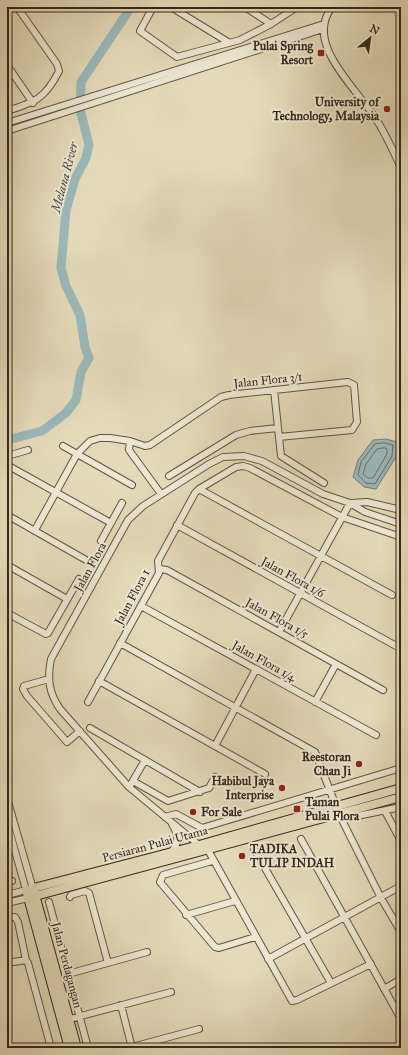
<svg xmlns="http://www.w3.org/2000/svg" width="408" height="1055" viewBox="0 0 408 1055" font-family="'IM FELL Great Primer',serif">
<rect width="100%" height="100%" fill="#e4dab9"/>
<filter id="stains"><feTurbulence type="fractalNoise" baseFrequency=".005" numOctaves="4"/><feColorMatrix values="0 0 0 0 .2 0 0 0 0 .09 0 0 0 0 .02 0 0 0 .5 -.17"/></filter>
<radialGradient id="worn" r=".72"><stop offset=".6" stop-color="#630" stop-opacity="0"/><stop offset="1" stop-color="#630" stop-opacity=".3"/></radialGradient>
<path fill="#9ab8ba" stroke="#717e7a" d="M386,439L397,442L396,457L376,489L364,487L353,477L358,460L373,440Z"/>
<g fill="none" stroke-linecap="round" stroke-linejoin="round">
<path stroke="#67706a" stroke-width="1" d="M385,443L393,445L392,456L375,484L366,483L358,475L361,462L375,444Z
M385,448L387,449V454L373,478H368L363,474L366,464L377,449Z"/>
<path stroke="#9ab8ba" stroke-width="9" d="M7,440L42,431L66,413L76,400L81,372L89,358L85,347L80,315L66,286L61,268L66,210L75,179L86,158L89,145L80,109L81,82L131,7"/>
<defs>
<path id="minor" d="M153,7L140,31L177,57L240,40L271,24L297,7
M171,7L228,42
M245,7L271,24
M332,7C304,43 355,87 374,116C385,132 393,150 401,168
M7,65L33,103
M7,111C35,102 45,99 59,71L57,64L17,7
M7,123L324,24
M7,131L323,29
M274,390L281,456L324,483
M130,441L129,450L161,494
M63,446L132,485
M7,456L28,450
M7,465L111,523L101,541
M169,476L236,435L250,431L278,428
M199,489L392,595
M350,503L367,502L401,510
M7,515L86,560
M111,523L122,503
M177,525L398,647
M35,530L77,454L90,441L100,438H110L130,441L145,446L150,445L221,397L229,395L348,382L354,385L357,422L352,430L279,437
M7,565L67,599
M159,569L167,570L383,690
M141,606L376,735
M7,613L46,634L48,633L79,579
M279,632L350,503
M120,643L315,752L336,806
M49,679L24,686L23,689L27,696L67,742L80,731
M99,681L265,774
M88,702L159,573L158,561L195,493L199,489L236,467L243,466L250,468L342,517L401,537
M315,702L336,664
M90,728L200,792
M215,746L256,669
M133,781L168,801L209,788L215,777
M131,784L145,760
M7,798L33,889
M385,811L401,841
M339,814L381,898L401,932
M357,816L401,807
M165,817L176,814L202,828L401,768
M7,822L26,890L7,895
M301,839L401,1019
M199,845L129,787L60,709C49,693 47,679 51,659L128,520L143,506L209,464L223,457L244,456L262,461L323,494L350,503L365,512L401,524
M254,849L331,983
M208,850L292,1001L297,1000L371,964
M172,851C180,842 178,834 172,824
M212,861L163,875L160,882L215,947L219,948L255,937
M7,882L12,881
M70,897L71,895L85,891L89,893L108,963
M49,902L88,1048
M7,903L28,898
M186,915L235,901
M7,917H15L18,922L26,960L28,963L51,1048
M268,959L401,886
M7,963L26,960
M68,974L147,952
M384,989L401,979
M121,1005L132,1048
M66,1020L171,992
M132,1047L199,1029"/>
<path id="major" d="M34,891L77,1048
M28,898L401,797
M69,1048L26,890L199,845L401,788"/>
</defs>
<use href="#minor" stroke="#605442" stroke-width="8"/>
<use href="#major" stroke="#34271a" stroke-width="10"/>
<use href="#minor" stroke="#ede7d2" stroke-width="6"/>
<use href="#major" stroke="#e4dab9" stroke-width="8"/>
</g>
<g fill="#8f2418" stroke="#ede7d2" stroke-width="1.5">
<rect x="317" y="49" width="8" height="8" rx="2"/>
<circle cx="387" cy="109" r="4"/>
<circle cx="359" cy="764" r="4"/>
<circle cx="282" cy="788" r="4"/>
<rect x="293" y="805" width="8" height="8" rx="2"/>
<circle cx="193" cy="812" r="4"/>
<circle cx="242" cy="856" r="4"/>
</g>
<g text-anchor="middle" stroke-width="4" stroke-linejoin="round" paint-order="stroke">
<g font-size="12" font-weight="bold" fill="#34271a" stroke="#ede7d2" text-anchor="end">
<text x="313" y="50">Pulai Spring<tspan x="313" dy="14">Resort</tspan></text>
<text x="379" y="106">University of<tspan x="379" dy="14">Technology, Malaysia</tspan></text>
<text x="351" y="761">Reestoran<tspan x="351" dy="14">Chan Ji</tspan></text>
<text x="274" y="785">Habibul Jaya<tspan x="274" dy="14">Interprise</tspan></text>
<text x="305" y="806" text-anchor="start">Taman<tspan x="305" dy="14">Pulai Flora</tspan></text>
<text x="201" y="816" text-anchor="start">For Sale</text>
<text x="250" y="853" text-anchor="start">TADIKA<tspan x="250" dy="14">TULIP INDAH</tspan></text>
</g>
<g font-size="12" fill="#34271a" stroke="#ede7d2">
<text transform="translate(268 380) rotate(-6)" y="4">Jalan Flora 3/1</text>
<text transform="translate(90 567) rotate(-61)" y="4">Jalan Flora</text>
<text transform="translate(293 577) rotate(29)" y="4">Jalan Flora 1/6</text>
<text transform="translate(132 597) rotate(-62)" y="4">Jalan Flora 1</text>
<text transform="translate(277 618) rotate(29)" y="4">Jalan Flora 1/5</text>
<text transform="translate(264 661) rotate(29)" y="4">Jalan Flora 1/4</text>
<text transform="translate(155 844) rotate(-15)" y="4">Persiaran Pulai Utama</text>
<text transform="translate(67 965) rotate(75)" y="4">Jalan Perdagangan</text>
</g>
<g font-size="13" font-style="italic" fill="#4e4b42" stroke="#ede7d2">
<text transform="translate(64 177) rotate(-75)" y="5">Melana River</text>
</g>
</g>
<rect width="408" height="1055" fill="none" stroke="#e4dab9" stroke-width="24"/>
<rect x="8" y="8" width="392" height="1039" fill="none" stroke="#34271a" stroke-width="2"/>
<rect x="12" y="12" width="384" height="1031" fill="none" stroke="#34271a"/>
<g transform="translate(370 38) rotate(29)" stroke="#ede7d2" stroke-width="3" paint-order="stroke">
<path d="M0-3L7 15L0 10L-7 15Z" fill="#34271a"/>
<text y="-6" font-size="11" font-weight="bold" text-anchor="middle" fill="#34271a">N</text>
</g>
<rect width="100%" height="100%" filter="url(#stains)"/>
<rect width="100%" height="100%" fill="url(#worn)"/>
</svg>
